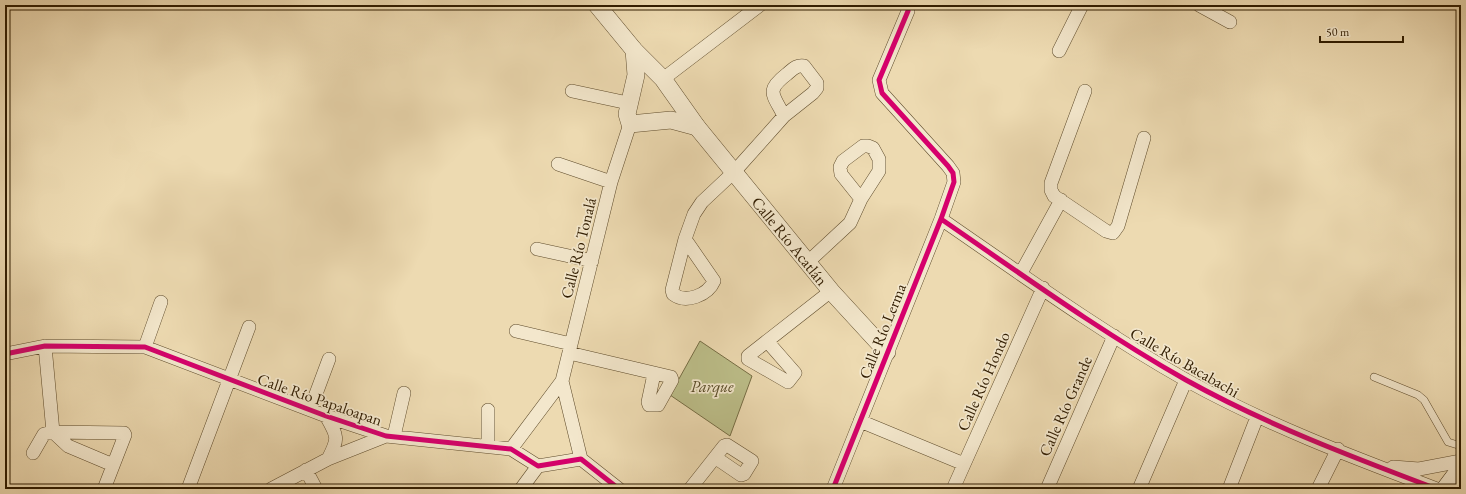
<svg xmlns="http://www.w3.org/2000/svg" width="1466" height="494" viewBox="0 0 1466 494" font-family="'EB Garamond',serif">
<rect width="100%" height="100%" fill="#eddab1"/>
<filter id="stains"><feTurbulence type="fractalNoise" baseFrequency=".005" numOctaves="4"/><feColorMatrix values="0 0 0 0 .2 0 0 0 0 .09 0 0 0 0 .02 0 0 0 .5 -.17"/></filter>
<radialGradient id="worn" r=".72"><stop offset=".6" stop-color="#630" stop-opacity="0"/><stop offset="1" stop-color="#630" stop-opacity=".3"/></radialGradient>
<path fill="#bcbe89" stroke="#766d44" d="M700,341L752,376L730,436L670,395Z"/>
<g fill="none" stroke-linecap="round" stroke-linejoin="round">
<defs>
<path id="service" d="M1374,377L1418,395L1424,400L1448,442L1461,446"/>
<path id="minor" d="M1199,5L1230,22
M1059,51L1082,5
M663,79L760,5
M572,91L628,103
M1085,91L1051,183V190L1054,196L1106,231L1113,233L1118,226L1144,138
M558,164L611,182
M941,219C1021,274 1101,332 1186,380C1265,424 1352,457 1437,489
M685,239L714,281C708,295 686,304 673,294L672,290L685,239L694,214L702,202L734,172L784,116L813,93L817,88V83L804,66C796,65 793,69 787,74C765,91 773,94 784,116
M537,249L592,261
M808,262L850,223L861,199L879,171V159L873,148L868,146H863L843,161L840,167L841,174L861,199
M1021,273L1061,200
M516,331L571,344
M767,341L795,373L788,382L748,359V356L831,291
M45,346L53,432L68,446L113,465
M145,347L161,302
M569,353L671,377L672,380L658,405H649L648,402L654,374
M5,354L45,346L145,347L326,416L386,436L511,449L538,466L581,459L619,489
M562,381L581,459
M310,410L329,359
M326,416C338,437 339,438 328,459
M860,421L964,464
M394,436L404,393
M488,445V410
M511,449L562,381L611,182L630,124
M33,453L44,434L53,432L124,433L125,435L104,489
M1393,467L1419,469L1461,461
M306,470L316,489
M188,489L249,327
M271,489L328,459L386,436
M521,489L538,466
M690,489L724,446L727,445L752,461L744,474L741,475L716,458
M833,489L941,219L954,182L953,173L948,166L882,93L879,80L908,11
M953,489L1043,288
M1047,489L1114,336
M1139,489L1186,380
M1229,489L1257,417
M1318,489L1338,449"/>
<g id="tertiary">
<path id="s1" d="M597,5L634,50L663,79L697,127L831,291L887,352"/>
<path d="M634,50L636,75L627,114L630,124L671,120L697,127"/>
</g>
<path id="secondary" d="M1446,489L1461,469"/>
</defs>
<use href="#service" stroke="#5f4c2c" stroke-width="8"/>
<use href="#minor" stroke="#5f4c2c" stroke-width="14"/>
<use href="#tertiary" stroke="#5f4c2c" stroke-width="18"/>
<use href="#secondary" stroke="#301c00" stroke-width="20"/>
<use href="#service" stroke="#f3e7cc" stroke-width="7"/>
<use href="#minor" stroke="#f3e7cc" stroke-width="13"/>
<use href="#tertiary" stroke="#f3e7cc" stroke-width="17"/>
<use href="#secondary" stroke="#f3e7cc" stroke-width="19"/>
<defs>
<path id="cycleway" d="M941,219C1021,274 1101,332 1186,380C1265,424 1352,457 1437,489
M5,354L45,346L145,347L326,416L386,436L511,449L538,466L581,459L619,489
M833,489L941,219L954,182L953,173L948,166L882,93L879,80L908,11"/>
</defs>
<use href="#cycleway" stroke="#f3e7cc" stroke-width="8"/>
<use href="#cycleway" stroke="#d6006c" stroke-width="5"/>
</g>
<g text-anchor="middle" stroke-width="3.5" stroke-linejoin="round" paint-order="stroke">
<g font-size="16" fill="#301c00" stroke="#f3e7cc">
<text dy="6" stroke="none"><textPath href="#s1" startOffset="305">Calle Río Acatlán</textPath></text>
<text transform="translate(578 248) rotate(-76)" y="6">Calle Río Tonalá</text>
<text transform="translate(882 331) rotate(-68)" y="6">Calle Río Lerma</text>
<text transform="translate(1185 362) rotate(30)" y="6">Calle Río Bacabachi</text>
<text transform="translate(983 381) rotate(-66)" y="6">Calle Río Hondo</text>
<text transform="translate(320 399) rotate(19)" y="6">Calle Río Papaloapan</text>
<text transform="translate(1065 406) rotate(-66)" y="6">Calle Río Grande</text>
</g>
<g font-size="16" font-style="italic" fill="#5a4d29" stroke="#f3e7cc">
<text x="712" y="392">Parque</text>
</g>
</g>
<rect width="1466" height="494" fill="none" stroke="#eddab1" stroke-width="20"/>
<rect x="6" y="6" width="1454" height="482" fill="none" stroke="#301c00" stroke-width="2"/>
<rect x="10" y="10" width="1446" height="474" fill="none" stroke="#301c00"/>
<path d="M1320 36v6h83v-6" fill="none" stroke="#301c00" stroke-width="2"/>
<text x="1326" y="36" font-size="12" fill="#301c00" stroke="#f3e7cc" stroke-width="3" paint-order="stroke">50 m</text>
<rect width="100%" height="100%" filter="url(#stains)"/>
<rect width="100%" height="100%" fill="url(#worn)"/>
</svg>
